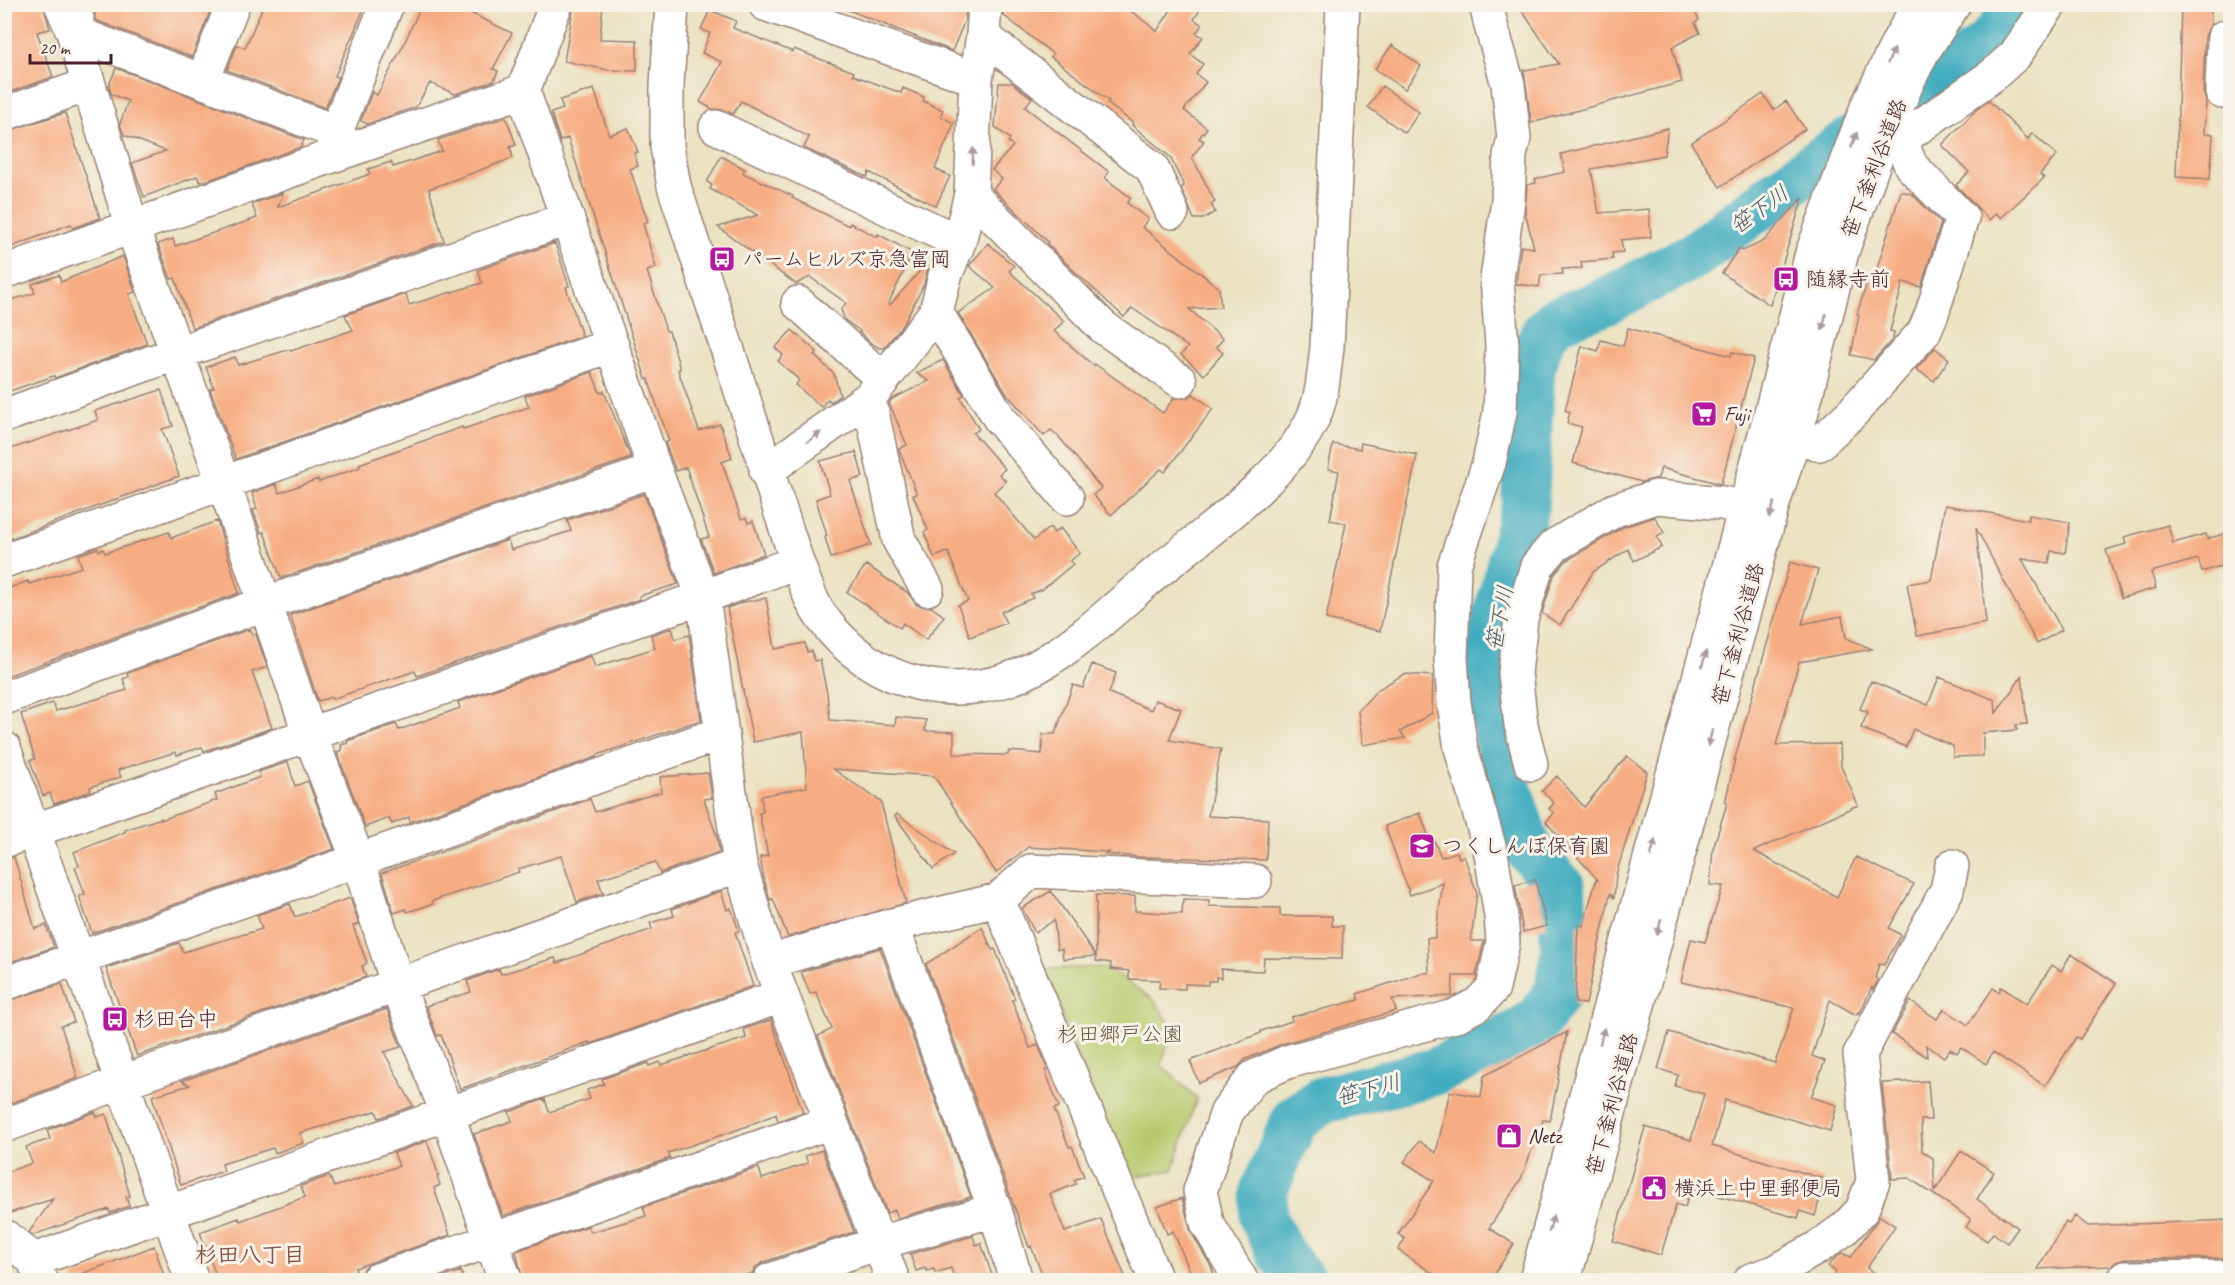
<svg xmlns="http://www.w3.org/2000/svg" width="2235" height="1285" viewBox="0 0 2235 1285" font-family="Caveat,'Klee One',sans-serif">
<rect width="100%" height="100%" fill="#f7f3e8"/>
<filter id="ink" filterUnits="userSpaceOnUse"><feTurbulence type="fractalNoise" baseFrequency=".0167" numOctaves="2"/><feDisplacementMap in="SourceGraphic" scale="12" xChannelSelector="R" yChannelSelector="G"/><feConvolveMatrix kernelMatrix="1 2 1 2 8 2 1 2 1" color-interpolation-filters="sRGB"/></filter>
<filter id="wash" filterUnits="userSpaceOnUse"><feTurbulence type="fractalNoise" baseFrequency=".008" numOctaves="4" result="noise"/><feDisplacementMap in="SourceGraphic" scale="24" xChannelSelector="R" yChannelSelector="G"/><feGaussianBlur stdDeviation="1.35" result="paint"/><feColorMatrix in="noise" values="0 0 0 0 0 0 0 0 0 0 0 0 0 0 0 0 0 1.4 0 .05"/><feComposite in="paint" operator="in"/></filter>
<g filter="url(#wash)">
<rect width="100%" height="100%" fill="#ebe2c1"/>
<path fill="#b8ca6d" stroke="#81744c" stroke-width="1.5" d="M1106,967L1154,1000L1173,1028L1161,1065L1197,1098L1173,1170L1125,1178L1044,969Z"/>
<g fill="none" stroke-linecap="round" stroke-linejoin="round">
<path stroke="#42adc0" stroke-width="48" d="M1302,1280L1281,1254L1263,1218L1264,1190L1295,1119L1323,1100L1434,1072L1516,1034L1539,1020L1558,991L1564,952L1562,888L1528,849L1506,783L1489,680L1492,635L1525,506L1531,374L1535,354L1545,332L1557,320L1600,304L1695,255L1802,174L1981,50L1998,33L2018,4"/>
</g>
<g id="blocks">
<path fill="#f7ad83" d="M4,4H43L50,29L37,32L53,77L4,94Z
M90,4H213L192,57L95,20V13Z
M264,4H366L335,76L338,77L325,108L227,70L237,45L245,48Z
M430,4H452L512,33L493,69L498,71L494,81L455,94L430,83L416,107L367,124L361,121L372,92L377,95L403,46L420,8L426,12Z
M574,4H603L600,39L637,40V71L608,70L564,61Z
M838,4H966L965,20L952,51L838,6Z
M1004,4H1122L1157,31L1175,4H1204L1194,19L1202,25L1196,33L1203,37L1190,54L1203,64L1196,74L1206,82L1184,110L1207,128L1199,138L1204,141L1192,157L1215,202L1211,204L1215,212L1203,219H1194L1181,188L1184,186L1170,157L1132,125L1133,123L1107,103L1109,101L1051,57L1053,54L1003,15Z
M1517,4H1691L1699,20L1695,23L1700,33L1672,47L1682,82L1531,123L1524,70L1559,64Z
M2181,6H2211V24L2205,36L2203,91L2206,101L2204,134H2213L2210,179L2176,177Z
M710,10L736,21L733,28L793,52L794,49L833,64L854,72L853,75L901,93L903,88L924,97L923,101L943,110L940,116L954,123L935,169L950,176L936,206L869,172L867,177L804,148L809,137L741,101L733,114L723,110L712,109L700,102L722,62L702,53L710,33L701,29Z
M1392,45L1421,66L1405,89L1375,69Z
M116,68L304,140L301,147L209,180L200,182L197,176L144,197L132,163L166,151L124,135L120,124L128,101L111,94L109,85Z
M999,83H1012L1032,98L1025,107L1109,172L1105,178L1131,198L1127,203L1148,219L1142,227L1219,288L1221,307L1189,309L1223,339L1216,347L1223,353L1204,375L1181,355L1188,347L1132,308L1124,317L1071,268L1047,244L1048,242L993,189L1002,179L992,170L1013,146L1008,142L1010,139L995,127Z
M1382,86L1419,112L1405,133L1368,107Z
M594,89L609,135L628,128L638,152L634,153L638,166L630,169L648,222L643,223L656,268L647,271L666,331H669L680,369L678,370L699,431L720,424L732,458L722,462L741,519L746,518L748,523L753,521L764,554L714,573L701,539L709,537L686,467L676,471L665,443L669,441L648,379H646L568,138L560,141L551,113L563,109L560,100Z
M1763,94L1774,110L1786,101L1805,129L1720,187L1691,143Z
M1989,101L2028,139L2032,133L2057,155L2040,174L2044,178L2001,218L1996,213L1989,220L1956,185L1969,172L1942,145L1977,109Z
M65,113L100,218L73,228L71,224L4,250V132Z
M506,117L516,145L510,147L513,158L429,189L444,241L192,328L175,278L171,279L158,244L173,239L175,246L257,218L252,204L283,193L278,207L370,174L368,169L391,162L393,167L442,151L438,140Z
M1668,128L1664,155L1591,169L1599,213L1649,209L1651,237L1621,240L1623,252L1612,253L1613,259L1581,262L1582,268L1562,269L1563,274L1541,275L1539,287L1516,284L1521,246L1534,248L1525,211L1527,185L1536,183L1535,179L1565,172L1561,154Z
M721,156L745,169L743,173L793,196L792,198L849,226L850,223L877,237L878,234L913,253L888,304L890,305L925,265L928,267L924,284L904,323L884,348H879L871,343L859,332L860,331L845,320L841,310L846,303L810,277L796,284L718,227L758,215L710,189L712,185L707,182Z
M1901,191L1912,194L1941,223L1921,287L1903,282L1890,331L1894,332L1893,339L1874,360L1851,355L1859,315L1857,314L1868,279L1873,281Z
M1803,197L1770,305L1722,273L1739,248L1743,251L1764,241Z
M555,243L569,286L566,287L582,336L236,459L210,389L214,388L206,367L235,357L238,365L291,349V351L353,330L345,315L406,294L409,305L482,283L478,270Z
M988,243L1014,266L1009,271L1064,321L1054,331L1094,366L1095,364L1163,413L1174,398H1187L1193,394L1213,409L1165,472L1161,469L1111,515L1093,495L1101,488L1059,437L1051,430L1044,436L1006,393L958,313L995,288L969,266Z
M123,256L135,292L129,294L147,344L55,378L54,376L4,393V302L35,293L32,284L59,275L61,282Z
M1628,328L1731,356L1732,352L1754,358L1721,484L1661,468L1658,478L1642,482L1573,463L1582,427L1567,423L1570,412L1565,410L1582,346L1598,351L1601,340L1623,346Z
M792,330L817,352L814,355L834,374L840,395L831,402L828,399L821,407L796,385L799,380L778,361L783,355L775,348Z
M1935,348L1949,359L1934,381L1916,369Z
M943,360L964,395L960,397L979,429L973,433L1005,469L999,474L1006,481L994,492L1034,540L1050,527L1054,533L1060,528L1080,553L1070,561L1073,564L1043,589L1031,594L1033,598L1001,612L1006,623L970,637L958,605L968,601L948,552L934,557L924,532L928,530L913,495L917,494L900,452L899,449L907,445L889,403L892,399L929,381L916,373Z
M592,372L600,393L604,391L631,458L281,578L264,532L261,533L253,510L257,509L252,493L276,484L279,493L318,479L319,482L360,467L359,464L462,427L463,429L529,407L525,396Z
M161,390L173,426L162,429L179,476L4,541V451L98,420L95,411Z
M1361,443L1417,455L1380,631L1326,619L1346,523L1330,520L1339,471L1328,469L1333,444L1360,449Z
M856,452L863,477L850,481L871,545L831,558L825,537L827,536L816,499L830,494L820,461Z
M644,494L678,584L639,596L640,599L417,676L415,671L332,699V697L318,701L290,615L508,540L511,550L571,531L567,520Z
M1945,505L2028,520L2029,515L2070,522L2065,553L2051,551L2049,563L2022,559L2062,630L2037,644L1976,528L1986,623L1917,636L1907,584L1931,580Z
M1655,517L1664,533L1657,537L1662,547L1634,561L1628,549L1593,572L1560,625L1542,613L1554,575L1566,561L1623,527Z
M217,521L239,593L4,677V590L28,581L29,584L82,567L78,555L98,548L99,551L103,549L105,553L169,532L171,538Z
M2168,525L2173,543L2206,534L2207,539L2230,532V563L2202,572L2198,559L2151,572L2156,588L2121,598L2106,550L2126,544L2124,537Z
M1790,562L1818,570L1802,624L1842,616L1846,638L1872,649L1799,662L1776,745L1840,744L1841,766L1858,805L1754,851L1837,897L1856,857L1914,884L1889,928L1901,935L1884,965L1879,964L1875,978L1878,980L1873,990L1872,987L1860,1013L1858,1012L1856,1015L1830,1000L1812,1056L1825,1061L1811,1097L1837,1105L1830,1131L1725,1100L1712,1146L1825,1179L1815,1216L1800,1211L1798,1218L1691,1188L1685,1207L1676,1204L1661,1255L1613,1241L1645,1127L1691,1140L1704,1094L1675,1086L1678,1075L1658,1069L1669,1032L1775,1063L1794,1008L1681,982L1691,939L1705,942L1723,886L1710,885L1713,849L1727,803H1725L1735,758Z
M866,565L907,592L917,605L931,607L944,616L926,640L903,623L900,628L847,592Z
M766,598L775,649L805,643L807,652L812,651L814,661L820,660L827,693L830,720L895,725L896,717L926,720L925,731L954,732V754L1008,755L1009,751L1042,754L1043,734H1055L1073,685L1083,688L1092,664L1116,673L1109,693L1151,710L1155,700L1181,709L1169,740L1221,749L1208,816L1268,819L1266,860L1140,857L1105,854L1109,852L1028,847L996,873L934,776L833,769L881,802L906,903L788,937L773,899L770,900L763,875L760,857L768,856L759,813L763,812L761,796L807,787L803,732L753,742L727,608L744,602Z
M672,628L675,639L689,635L701,720L597,755V757L410,822L409,817L392,824L389,818L365,827L337,752L342,750L341,745L348,743L347,741L396,724L399,730L460,708L458,702L591,656L595,667L655,648L651,635Z
M250,629L252,635L256,634L267,667L252,672L272,728L204,751L202,747L177,755L176,752L118,770L121,777L90,787L91,791L54,804L50,793L43,796L30,760L35,759L21,714L53,703L56,711L127,690L123,679L128,677L127,673Z
M1404,674L1433,676L1432,713L1400,732L1405,738L1363,745L1358,711L1377,690Z
M2022,676L2027,724L2016,725L2017,730L1983,733V756L1953,757V746L1913,729L1906,747L1861,728L1868,712L1860,709L1871,681L1928,705L1939,677L1995,700L1996,713Z
M1627,756L1647,772L1616,875L1614,898L1610,894L1586,1004L1575,1003L1578,924L1583,926L1596,880H1598L1546,822L1554,813L1549,809L1554,803L1542,791L1557,776L1584,807Z
M288,762L295,786L308,781L334,849L92,933L79,896L85,894L75,867L79,866L74,852L125,832V830L161,818V820L217,800L215,794L260,777L258,772Z
M708,773L712,798L704,799L717,837L719,852L660,873L655,862L598,879L603,893L577,902L561,856L518,869L519,872L432,901L433,904L407,912L406,909L394,913L382,873L590,799L595,812L661,792L660,777Z
M1420,813L1431,843L1435,842L1441,857L1457,852L1459,858L1464,856L1477,893L1471,941H1484L1476,976H1453L1452,996L1392,999L1396,1011L1282,1044L1246,1059L1238,1067L1199,1083L1190,1061L1261,1033V1031L1292,1021L1291,1017L1359,1000L1357,994L1421,973H1429L1427,938H1435L1443,883L1410,895L1385,826Z
M897,814L954,854L933,869L895,816Z
M14,857L35,929L46,925L54,947L4,964V859Z
M1535,880L1547,926L1523,932L1515,885Z
M721,891L727,910L731,908L739,931L735,932L753,986L590,1044L589,1042L460,1089L441,1035L437,1036L426,1006L471,992L467,981L499,969L501,974L555,958L557,963L652,929L650,923L674,916L672,909Z
M1051,891L1096,956V895L1135,896V911L1182,914L1183,899L1209,900V906L1280,908V916H1332V926H1343L1342,959L1264,958L1263,971L1221,969V978L1216,977V981H1208V985L1185,984V989L1159,988L1160,980L1129,979V971L1111,969V963L1096,961V956L1063,959L1062,949H1057L1054,920L1035,933L1022,908Z
M350,898L359,924L353,926L367,963L362,966L366,977L137,1056L106,968L179,943L183,952L262,929L257,915L290,904L295,917Z
M982,927L992,950L995,949L1015,999L1012,1000L1030,1048L1038,1045L1048,1069L1045,1070L1059,1107L1054,1109L1069,1147L1072,1146L1084,1176L1074,1180L1076,1184L1050,1194L1065,1232L1101,1219L1127,1281H1045L1031,1246L1029,1247L926,964Z
M880,948L971,1197L898,1218L895,1210L887,1213L818,1036L832,1029L816,992L810,994L801,972Z
M2071,954L2116,983L2080,1039L2076,1037L2045,1086L1993,1052L1986,1064L1961,1047L1957,1053L1950,1049L1944,1057L1926,1045L1927,1057L1892,1034L1910,1001L1937,1019L1944,1009L1968,1025L1993,988L1999,992L2001,987L2027,1004L2052,965L2061,971Z
M62,984L74,1022L61,1026L78,1078L9,1104L4,1090V1002Z
M387,1009L401,1047L384,1052L413,1106L379,1118L376,1111L300,1133L304,1143L275,1153L273,1148L222,1164L224,1171L181,1185L152,1096L190,1085L182,1081Z
M771,1020L803,1112L778,1121L776,1114L737,1130L668,1153L670,1158L503,1216L474,1134L512,1121L509,1112L545,1099L549,1112L590,1099L587,1090L604,1084L602,1079L648,1063L649,1066L660,1062L661,1065L746,1038L744,1029Z
M1567,1032L1550,1121L1543,1120L1521,1179L1489,1228L1514,1244L1490,1281H1444L1398,1250L1405,1239L1398,1234L1434,1181L1404,1162L1419,1141L1436,1153L1450,1091L1481,1097L1484,1076Z
M1928,1081L1931,1120H1921L1922,1151L1933,1158L1935,1191L1961,1151L1994,1172L1977,1199L2018,1228L2007,1243L1993,1233L1987,1241L1966,1227L1971,1219L1909,1178L1892,1179L1882,1083Z
M95,1112L97,1117L106,1114L130,1196L126,1197L129,1206L110,1213L109,1209L33,1235L29,1232L53,1199L10,1213L4,1197V1173L32,1163L26,1147L50,1139L47,1130Z
M427,1141L439,1176H437L440,1185L434,1188L450,1235L355,1268L356,1271L330,1281H218L200,1232L239,1218L240,1221L305,1197L301,1186L329,1176L334,1187L399,1166L394,1153Z
M822,1150L854,1232L764,1262L756,1267L753,1273L725,1281H523L516,1251L588,1226L591,1232L646,1216L643,1207L751,1170L759,1168L762,1179L808,1163L805,1156Z
M1182,1198L1191,1232L1211,1266L1216,1281H1194L1173,1231L1167,1234L1157,1207Z
M1880,1216L1895,1226L1867,1268L1885,1281H1830L1836,1272L1828,1266L1832,1261L1842,1253L1851,1257Z
M2075,1216L2088,1226L2230,1220V1258L2125,1259L2116,1262L2111,1266L2037,1269L2066,1222L2069,1224Z
M973,1236L976,1245L981,1243L994,1281H955L951,1268L935,1273L934,1269L927,1271L925,1268L916,1271L910,1254Z
M154,1246L166,1281H74V1277Z
M461,1271L464,1281H439L438,1279Z"/>
</g>
</g>
<g filter="url(#ink)">
<use href="#blocks" fill-opacity="0" stroke="#9a8076" stroke-width="1.5"/>
<g fill="none" stroke-linecap="round" stroke-linejoin="round">
<defs>
<path id="minor" d="M61,4L73,32L132,227L224,484L310,735L358,860L398,986L447,1113L505,1280
M556,4L523,91L655,470L703,597L740,865L769,962L893,1280
M672,4L667,86V147L674,186L797,562C804,579 810,601 821,616C871,687 962,709 1038,666C1081,642 1118,605 1156,573C1205,533 1287,476 1313,418C1323,397 1324,370 1327,347L1343,4
M765,4L976,79
M77,18L73,32L336,132L349,150
M983,36L1152,168L1172,212
M203,80L233,4
M2222,92L2224,37
M4,114L88,85
M716,127L959,242
M336,132L387,4
M1881,146L1909,134L1993,75L2015,55L2050,4
M971,194L1103,327L1180,381
M4,272L349,150L523,91
M798,303L883,379
M936,312L1000,419L1067,498
M869,398L899,540L927,589
M4,416L177,353L567,219
M1774,428L1819,444L1852,413L1924,332L1932,313L1962,218L1911,166L1900,138
M766,471L869,398L936,312L945,276L959,242L971,194L976,79L983,36L985,4
M4,561L612,345
M4,698L264,604L655,470
M4,748L192,1280
M1531,764L1521,725L1515,673L1521,619L1537,566L1554,546L1615,510L1656,497L1723,503L1745,509
M4,841L703,597L797,562
M998,900L1156,1280
M892,925L995,1210L1016,1280
M769,962L892,925L998,900L1031,871L1255,881
M4,984L722,733
M4,1126L122,1082L740,865
M4,1236L34,1260L41,1280
M34,1260L781,996
M2125,1278L2230,1277
M377,1280L831,1122
M770,1280L879,1243L995,1210
M1241,1280L1207,1223L1200,1191L1227,1112L1254,1077L1287,1062L1455,1016L1478,1004L1493,988L1503,942L1501,916L1491,853L1461,748L1454,702L1451,658L1454,566L1489,463L1500,412L1502,345L1497,279L1508,201L1510,155L1514,138L1508,84L1492,29L1487,9L1489,4
M1536,1280L1773,405L1812,253L1867,107L1899,40L1919,4
M1564,1280L1772,507L1801,415L1842,252L1880,146L1909,79L1922,53L1954,4
M1751,1280L1775,1272L1817,1248L1844,1229L1862,1210L1873,1181L1860,1054L1947,890L1952,866"/>
</defs>
<use href="#minor" stroke="#9a8076" stroke-width="36"/>
<use href="#minor" stroke="#fff" stroke-width="33"/>
</g>
<defs><path id="oneway-solid" d="M-6-.8H1V-3.2L6.5 0L1 3.2V.8H-6Z" transform="scale(1.5)"/></defs>
<g fill="#ae9aa0">
<use href="#oneway-solid" transform="translate(1891 56) rotate(-64)"/>
<use href="#oneway-solid" transform="translate(1854 140) rotate(-69)"/>
<use href="#oneway-solid" transform="translate(973 156) rotate(-87)"/>
<use href="#oneway-solid" transform="translate(1824 322) rotate(104)"/>
<use href="#oneway-solid" transform="translate(814 437) rotate(-36)"/>
<use href="#oneway-solid" transform="translate(1772 510) rotate(106)"/>
<use href="#oneway-solid" transform="translate(1704 659) rotate(-75)"/>
<use href="#oneway-solid" transform="translate(1710 738) rotate(105)"/>
<use href="#oneway-solid" transform="translate(1653 848) rotate(-75)"/>
<use href="#oneway-solid" transform="translate(1659 927) rotate(105)"/>
<use href="#oneway-solid" transform="translate(1602 1036) rotate(-75)"/>
<use href="#oneway-solid" transform="translate(1551 1224) rotate(-75)"/>
</g>
</g>
<defs>
<symbol id="bus-square" viewBox="-11 -11 22 22"><rect x="-9" y="-9" width="18" height="18" rx="4" fill="#b5179e" stroke="#f7f3e8"/><path d="M-5-6H5V4H4V6H2V4H-2V6H-4V4H-5ZM-3.5-4V0h7V-4ZM-3.5 1.2v1.5H-2V1.2ZM2 1.2v1.5H3.5V1.2Z" fill="#fff"/></symbol>
<symbol id="supermarket-square" viewBox="-11 -11 22 22"><rect x="-9" y="-9" width="18" height="18" rx="4" fill="#b5179e" stroke="#f7f3e8"/><path d="M-6-5.5h2.5l.6 2H6L4.5 2H-2.5L-4.4-4H-6ZM-1.5 3.2a1.3 1.3 0 1 0 .1 0ZM3 3.2a1.3 1.3 0 1 0 .1 0Z" fill="#fff"/></symbol>
<symbol id="school-square" viewBox="-11 -11 22 22"><rect x="-9" y="-9" width="18" height="18" rx="4" fill="#b5179e" stroke="#f7f3e8"/><path d="M0-5L7-2L0 1L-7-2ZM-4 1L0 2.5L4 1V4Q0 6-4 4Z" fill="#fff"/></symbol>
<symbol id="shop-square" viewBox="-11 -11 22 22"><rect x="-9" y="-9" width="18" height="18" rx="4" fill="#b5179e" stroke="#f7f3e8"/><path d="M-5-2.5h2.3a2.7 3.5 0 0 1 5.4 0H5L5.5 6h-11ZM-1.5-2.5h3a1.5 2.3 0 0 0-3 0Z" fill="#fff"/></symbol>
<symbol id="civic-square" viewBox="-11 -11 22 22"><rect x="-9" y="-9" width="18" height="18" rx="4" fill="#b5179e" stroke="#f7f3e8"/><path d="M-.6-6.5H3V-4.5H.6V-3L4-1V1h2V6H-6V1h2V-1L-.6-3ZM-1.2 2.5V6h2.4V2.5Z" fill="#fff"/></symbol>
</defs>
<g fill-rule="evenodd">
<use href="#bus-square" x="707" y="244" width="30" height="30"/>
<use href="#bus-square" x="1771" y="264" width="30" height="30"/>
<use href="#supermarket-square" x="1689" y="399" width="30" height="30"/>
<use href="#school-square" x="1407" y="831" width="30" height="30"/>
<use href="#bus-square" x="100" y="1004" width="30" height="30"/>
<use href="#shop-square" x="1494" y="1121" width="30" height="30"/>
<use href="#civic-square" x="1639" y="1173" width="30" height="30"/>
</g>
<g text-anchor="middle" stroke-width="6" stroke-linejoin="round" paint-order="stroke">
<g font-size="21" fill="#4a1f2b" stroke="#f7f3e8">
<text transform="translate(1874 168) rotate(-69)" y="7">笹下釜利谷道路</text>
<text transform="translate(1738 634) rotate(-75)" y="7">笹下釜利谷道路</text>
<text transform="translate(1612 1104) rotate(-75)" y="7">笹下釜利谷道路</text>
</g>
<g font-size="21" fill="#4a1f2b" stroke="#f7f3e8" text-anchor="start">
<text x="742" y="266">パームヒルズ京急富岡</text>
<text x="1806" y="286">随縁寺前</text>
<text x="1724" y="421">Fuji</text>
<text x="1442" y="853">つくしんぼ保育園</text>
<text x="134" y="1026">杉田台中</text>
<text x="1528" y="1143">Netz</text>
<text x="1674" y="1195">横浜上中里郵便局</text>
</g>
<g font-size="21" fill="#6b523f" stroke="#f7f3e8">
<text x="1120" y="1041">杉田郷戸公園</text>
</g>
<g font-size="22" font-style="italic" fill="#475867" stroke="#f7f3e8">
<text transform="translate(1759 209) rotate(-36)" y="8">笹下川</text>
<text transform="translate(1499 618) rotate(-79)" y="8">笹下川</text>
<text transform="translate(1368 1089) rotate(-15)" y="8">笹下川</text>
</g>
<g font-size="22" font-weight="bold" fill="#87514a" stroke="#f7f3e8">
<text x="250" y="1262">杉田八丁目</text>
</g>
</g>
<rect width="2235" height="1285" fill="none" stroke="#f7f3e8" stroke-width="24"/>
<path d="M30 54v9h81v-9" fill="none" stroke="#4a1f2b" stroke-width="3"/>
<text x="39" y="54" font-size="18" fill="#4a1f2b" stroke="#f7f3e8" stroke-width="4.5" paint-order="stroke">20 m</text>
</svg>
